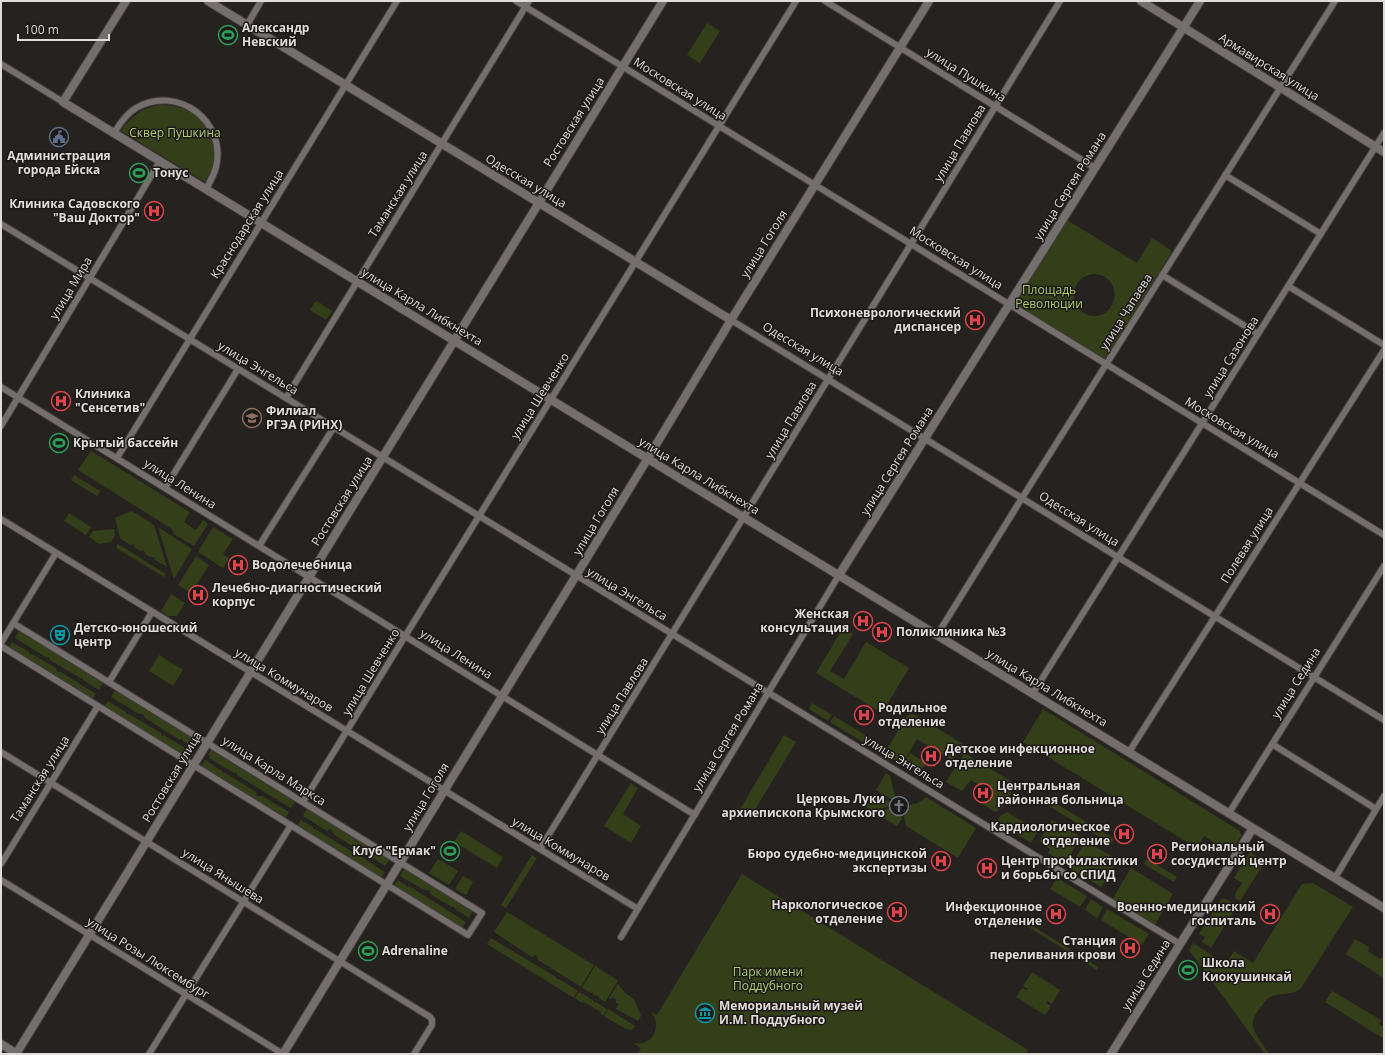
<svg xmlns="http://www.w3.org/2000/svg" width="1385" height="1055" viewBox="0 0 1385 1055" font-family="'Open Sans',sans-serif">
<rect width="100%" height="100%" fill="#262220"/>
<path fill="#343f1a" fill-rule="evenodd" d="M707,23L720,31L700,63L687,55Z
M159,105C191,103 220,128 213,163C212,170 208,176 205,182L121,131C130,117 142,108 159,105Z
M1067,220L1137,263L1152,238L1171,250V253L1105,360L1015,305ZM1096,274C1130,280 1112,329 1084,313C1077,309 1074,302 1074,295C1074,282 1084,274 1096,274Z
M317,301L332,311L326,320L310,310L314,303Z
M91,451L190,512L184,522L196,530L203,520L208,524L194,546L174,534L172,529L78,470Z
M74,475L100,491L97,496L71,480Z
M132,511L154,525L167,567L155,560L154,557H150L145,554L144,550L140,551L135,548L134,544L130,545L120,538L115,518Z
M69,513L91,527L86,535L64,521Z
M158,527L192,549L174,579Z
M213,527L233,539L223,554L229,558L223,568L198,552Z
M114,529L115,535L111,542L99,544L89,537L93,531Z
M118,544L166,574L164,577L116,548Z
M196,556L209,565L191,593L178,585Z
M171,594L185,603L177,616H168L161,611Z
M843,628L853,634L830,671L844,679L866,642L909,668L882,713L816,673Z
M19,631L103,683L99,690L83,680L82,678H80L50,660L49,657L47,658L15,638Z
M12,642L29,652V654H32L56,668L57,672H61L96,694L92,700L8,648Z
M159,655L183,670L173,686L149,671Z
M115,690L200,742L195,749L183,741L182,739L180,740L145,718L143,714H139L111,697Z
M108,701L126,712V714H129L161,733V736L164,735L193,753L189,760L104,707Z
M812,703L832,715L828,721L809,709Z
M1043,709L1240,831L1241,836L1230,853L1204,836L1197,848L1023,742Z
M911,714L915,715L963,744L953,761L917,739L902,765L888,756L886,751L906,717Z
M834,716L878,743L869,746L830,722Z
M784,735L796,742L750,818L739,811Z
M211,750L295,802L291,808L277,800L276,798H274L237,775L236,772L234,773L209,758L210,756L208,755Z
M910,753L926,763L920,773L904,763Z
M964,753L1014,783V788L1002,808L995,812L978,801L977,798L983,788L971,780L962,791L946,782Z
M205,760L222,771L223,773H225L256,792L257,796H262L289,812L285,819L201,767Z
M886,773L890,776L895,796L892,800L876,790Z
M631,783L638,788L623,814L641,826L631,843L604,826Z
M875,793L891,803L889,806L873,811L866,807Z
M1044,796L1114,839L1111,844L1041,801Z
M926,797L976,828L958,858L906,826L904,815L910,805L918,803Z
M890,808L901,815L902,819L897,826L875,813Z
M307,809L389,860L385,866L376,860L375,858L373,859L333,834L332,830L330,829L327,831L303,816Z
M1007,812L1038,831L1031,843L997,822L1000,816Z
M301,820L313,827V829H315L354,853L355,855L357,854L385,872L381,878L297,826Z
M1052,820L1081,837L1065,864L1048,853L1050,849L1039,842Z
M461,831L503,857L497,868L454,842Z
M1086,841L1118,860L1101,887L1069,868Z
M1250,852L1265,862L1240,901L1235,898V894L1242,883L1234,878Z
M532,855L537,858L506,908L501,905Z
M438,859L458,871L449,885L429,873Z
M1147,859L1177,877L1174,882L1144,864Z
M1131,868L1173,894L1154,926L1112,900Z
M404,869L473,911L469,918L455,909L454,907H452L430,894L429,890H424L400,876Z
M742,874L1028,1050L1026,1054H637L641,1048L633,1043C652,1047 663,1027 651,1012L657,1015Z
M463,876L473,882L466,895L455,889Z
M1057,878L1087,896L1080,907L1050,889Z
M398,880L406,885L407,887L409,886L466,922L462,928L394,886Z
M1313,883L1353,907L1301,988C1292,997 1277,991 1267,999C1262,1006 1255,1013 1253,1021C1250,1029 1265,1048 1270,1054H1265L1189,950L1193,943L1226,964L1234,951L1253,963L1302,884Z
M1091,899L1103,907L1097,918L1085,910Z
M1221,899H1226L1237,906L1211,948L1202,942L1205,937L1199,934Z
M1107,909L1149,934L1142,945L1101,920Z
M507,912L594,965L581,987L538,960L537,956L535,955L532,957L494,932Z
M1028,923L1098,967L1097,970L1027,926Z
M491,938L556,977L557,979H559L578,991L574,998L487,944Z
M1355,939L1369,947L1368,951L1380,959L1384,957V978L1346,954Z
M595,966L617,980V982L605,1002L599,998L598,996L593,995V993H591L582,988Z
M1032,972L1060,990L1052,1004L1047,1001L1046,1003L1051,1006L1045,1015L1016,997L1022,988L1027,990L1028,989L1023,986Z
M618,984L625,993L634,999L641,1016L638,1021L616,1009L619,1004L615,1002L617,1000L612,997L611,999L609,998Z
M1332,991L1381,1020L1379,1024L1384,1027V1039L1325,1002Z
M579,992L589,997V999H591L594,1001V1003L596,1002L607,1009L603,1016L601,1014V1012L584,1002L582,1003L575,998Z
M608,1009L635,1026L632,1030L626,1029L604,1016Z"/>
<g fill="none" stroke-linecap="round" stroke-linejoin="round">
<defs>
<path id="minor" d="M516,1L1384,535
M825,1L1095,168
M247,25L261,1
M1,64L63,102
M114,133C120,123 126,114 136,108C177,84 227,121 216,167C214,175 210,182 206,189
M1225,175L1321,234
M1,224L1180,944
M1162,275L1258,334
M1288,286L1384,345
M731,320L1384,720
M1,387L695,815
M286,398L529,1
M1,426L160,161
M117,458L397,1
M165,488L238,369
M1,519L638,909
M259,546L334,427
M937,635L1022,498L1335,1
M1,643L56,553
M1,646L468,935L482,913L13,623
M109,682L152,612
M1033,693L1384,133
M1272,744L1376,809
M1,752L430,1017L432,1020V1025L414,1054
M1129,752L1384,350
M303,802L796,1
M1229,813L1384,566
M540,849L1060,1
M1,864L98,706
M1335,878L1384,796
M1,880L283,1054
M621,937L839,575
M149,1054L291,825"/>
<path id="tertiary" d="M126,1L63,102L1384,908
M208,1L731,320
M1141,1L1384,152
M839,575L1200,1
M1,1044L17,1054
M16,1054L663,1
M283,1054L645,463L731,320L929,1
M1111,1054L1253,828"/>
</defs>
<use href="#minor" stroke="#413d3b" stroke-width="8"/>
<use href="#tertiary" stroke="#413d3b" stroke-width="10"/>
<use href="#minor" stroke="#746f6d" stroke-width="6"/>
<use href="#tertiary" stroke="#746f6d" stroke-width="8"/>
</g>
<defs>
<symbol id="stadium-ring" viewBox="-11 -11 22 22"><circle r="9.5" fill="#1c1916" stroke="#2e9e5b" stroke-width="1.5"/><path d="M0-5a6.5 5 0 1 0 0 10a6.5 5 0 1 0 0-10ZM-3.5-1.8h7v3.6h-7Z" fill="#2e9e5b"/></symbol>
<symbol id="civic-ring" viewBox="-11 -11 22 22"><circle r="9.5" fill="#1c1916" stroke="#5c6f8a" stroke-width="1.5"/><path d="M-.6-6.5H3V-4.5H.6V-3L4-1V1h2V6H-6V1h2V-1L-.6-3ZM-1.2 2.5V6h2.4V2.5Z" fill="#5c6f8a"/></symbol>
<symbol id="hospital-ring" viewBox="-11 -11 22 22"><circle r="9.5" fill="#1c1916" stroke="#e0444e" stroke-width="1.5"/><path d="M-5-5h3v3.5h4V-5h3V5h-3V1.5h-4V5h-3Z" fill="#e0444e"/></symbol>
<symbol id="university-ring" viewBox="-11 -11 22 22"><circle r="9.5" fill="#1c1916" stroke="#8d6e63" stroke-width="1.5"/><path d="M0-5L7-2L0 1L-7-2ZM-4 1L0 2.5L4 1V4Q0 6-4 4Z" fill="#8d6e63"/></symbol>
<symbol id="theatre-ring" viewBox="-11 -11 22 22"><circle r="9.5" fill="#1c1916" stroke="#0f9aa8" stroke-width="1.5"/><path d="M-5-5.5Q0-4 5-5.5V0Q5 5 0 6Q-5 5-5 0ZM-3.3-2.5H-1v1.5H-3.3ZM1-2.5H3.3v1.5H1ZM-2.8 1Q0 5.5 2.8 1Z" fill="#0f9aa8"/></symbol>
<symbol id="church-ring" viewBox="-11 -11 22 22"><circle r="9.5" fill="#1c1916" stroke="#6b7280" stroke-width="1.5"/><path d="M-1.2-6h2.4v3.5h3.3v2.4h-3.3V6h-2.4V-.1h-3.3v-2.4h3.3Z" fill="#6b7280"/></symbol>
<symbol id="museum-ring" viewBox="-11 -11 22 22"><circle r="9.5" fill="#1c1916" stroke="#0f9aa8" stroke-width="1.5"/><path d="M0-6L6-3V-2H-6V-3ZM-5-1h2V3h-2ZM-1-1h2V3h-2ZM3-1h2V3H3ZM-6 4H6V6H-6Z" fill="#0f9aa8"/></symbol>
</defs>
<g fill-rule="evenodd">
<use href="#stadium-ring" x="217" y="24" width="22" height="22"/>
<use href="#civic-ring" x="48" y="126" width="22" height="22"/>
<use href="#stadium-ring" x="128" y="162" width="22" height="22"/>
<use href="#hospital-ring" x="143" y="200" width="22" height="22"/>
<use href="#hospital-ring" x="964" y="309" width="22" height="22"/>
<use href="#hospital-ring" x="50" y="390" width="22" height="22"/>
<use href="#university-ring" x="241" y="407" width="22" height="22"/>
<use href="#stadium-ring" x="48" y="432" width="22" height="22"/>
<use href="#hospital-ring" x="227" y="554" width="22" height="22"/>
<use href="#hospital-ring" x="187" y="584" width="22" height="22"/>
<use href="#hospital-ring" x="852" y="610" width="22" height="22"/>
<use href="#hospital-ring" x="871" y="621" width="22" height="22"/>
<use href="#theatre-ring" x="49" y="624" width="22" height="22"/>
<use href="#hospital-ring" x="853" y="704" width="22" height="22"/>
<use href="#hospital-ring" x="920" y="745" width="22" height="22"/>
<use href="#hospital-ring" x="972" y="782" width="22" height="22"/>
<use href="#church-ring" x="888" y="795" width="22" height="22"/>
<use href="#hospital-ring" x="1113" y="823" width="22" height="22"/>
<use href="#stadium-ring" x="439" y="840" width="22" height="22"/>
<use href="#hospital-ring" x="1146" y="843" width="22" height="22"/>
<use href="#hospital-ring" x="930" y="850" width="22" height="22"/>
<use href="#hospital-ring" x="976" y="857" width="22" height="22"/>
<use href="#hospital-ring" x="886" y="901" width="22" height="22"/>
<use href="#hospital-ring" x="1045" y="903" width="22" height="22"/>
<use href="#hospital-ring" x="1259" y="903" width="22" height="22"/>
<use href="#hospital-ring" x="1119" y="937" width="22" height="22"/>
<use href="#stadium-ring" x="357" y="940" width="22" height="22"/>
<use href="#stadium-ring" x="1177" y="959" width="22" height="22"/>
<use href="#museum-ring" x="694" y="1002" width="22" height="22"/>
</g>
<g text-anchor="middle" stroke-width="3" stroke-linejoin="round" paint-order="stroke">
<g font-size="12" font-weight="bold" fill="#dfdcdb" stroke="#1c1916" text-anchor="start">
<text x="242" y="32">Александр<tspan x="242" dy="14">Невский</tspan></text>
<text x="59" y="160" text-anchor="middle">Администрация<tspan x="59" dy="14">города Ейска</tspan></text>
<text x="153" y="177">Тонус</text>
<text x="140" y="208" text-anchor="end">Клиника Садовского<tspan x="140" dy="14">"Ваш Доктор"</tspan></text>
<text x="961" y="317" text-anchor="end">Психоневрологический<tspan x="961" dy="14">диспансер</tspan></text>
<text x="75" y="398">Клиника<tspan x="75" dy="14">"Сенсетив"</tspan></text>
<text x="266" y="415">Филиал<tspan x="266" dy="14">РГЭА (РИНХ)</tspan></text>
<text x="73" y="447">Крытый бассейн</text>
<text x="252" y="569">Водолечебница</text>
<text x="212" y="592">Лечебно-диагностический<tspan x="212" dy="14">корпус</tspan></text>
<text x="849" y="618" text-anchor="end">Женская<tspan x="849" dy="14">консультация</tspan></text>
<text x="74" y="632">Детско-юношеский<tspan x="74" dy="14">центр</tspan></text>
<text x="896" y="636">Поликлиника №3</text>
<text x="878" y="712">Родильное<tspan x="878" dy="14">отделение</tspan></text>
<text x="945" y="753">Детское инфекционное<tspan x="945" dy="14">отделение</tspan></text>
<text x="997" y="790">Центральная<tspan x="997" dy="14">районная больница</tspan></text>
<text x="885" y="803" text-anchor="end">Церковь Луки<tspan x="885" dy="14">архиепископа Крымского</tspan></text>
<text x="1110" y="831" text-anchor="end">Кардиологическое<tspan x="1110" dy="14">отделение</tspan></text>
<text x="1171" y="851">Региональный<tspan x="1171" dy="14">сосудистый центр</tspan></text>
<text x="436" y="855" text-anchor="end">Клуб "Ермак"</text>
<text x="927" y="858" text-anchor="end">Бюро судебно-медицинской<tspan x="927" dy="14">экспертизы</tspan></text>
<text x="1001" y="865">Центр профилактики<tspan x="1001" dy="14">и борьбы со СПИД</tspan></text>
<text x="883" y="909" text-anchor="end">Наркологическое<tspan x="883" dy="14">отделение</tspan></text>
<text x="1042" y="911" text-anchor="end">Инфекционное<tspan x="1042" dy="14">отделение</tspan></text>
<text x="1256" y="911" text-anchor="end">Военно-медицинский<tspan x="1256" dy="14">госпиталь</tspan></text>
<text x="1116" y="945" text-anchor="end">Станция<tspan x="1116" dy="14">переливания крови</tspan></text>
<text x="382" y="955">Аdrenaline</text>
<text x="1202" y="967">Школа<tspan x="1202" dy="14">Киокушинкай</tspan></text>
<text x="719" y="1010">Мемориальный музей<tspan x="719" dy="14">И.М. Поддубного</tspan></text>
</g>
<g font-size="12" fill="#dfdcdb" stroke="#1c1916">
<text transform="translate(1269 67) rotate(32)" y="4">Армавирская улица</text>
<text transform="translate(966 75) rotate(32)" y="4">улица Пушкина</text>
<text transform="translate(680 89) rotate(32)" y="4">Московская улица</text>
<text transform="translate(574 122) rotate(-58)" y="4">Ростовская улица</text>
<text transform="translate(960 143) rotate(-59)" y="4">улица Павлова</text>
<text transform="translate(526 181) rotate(31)" y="4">Одесская улица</text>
<text transform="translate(1070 186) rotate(-58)" y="4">улица Сергея Романа</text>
<text transform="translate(398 194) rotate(-58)" y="4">Таманская улица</text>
<text transform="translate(247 224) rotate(-58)" y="4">Краснодарская улица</text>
<text transform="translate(764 244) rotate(-58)" y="4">улица Гоголя</text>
<text transform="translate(956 258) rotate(32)" y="4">Московская улица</text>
<text transform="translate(71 288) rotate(-59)" y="4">улица Мира</text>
<text transform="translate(422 307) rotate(31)" y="4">улица Карла Либкнехта</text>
<text transform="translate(1126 312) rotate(-58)" y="4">улица Чапаева</text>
<text transform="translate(803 349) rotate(31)" y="4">Одесская улица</text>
<text transform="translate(1231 357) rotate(-58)" y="4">улица Сазонова</text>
<text transform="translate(258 368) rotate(31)" y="4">улица Энгельса</text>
<text transform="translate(540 396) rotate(-58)" y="4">улица Шевченко</text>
<text transform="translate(791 420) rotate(-59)" y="4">улица Павлова</text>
<text transform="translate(1232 428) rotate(31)" y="4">Московская улица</text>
<text transform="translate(897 461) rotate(-58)" y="4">улица Сергея Романа</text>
<text transform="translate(699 476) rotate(31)" y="4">улица Карла Либкнехта</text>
<text transform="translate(180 484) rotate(32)" y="4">улица Ленина</text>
<text transform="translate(342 501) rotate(-58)" y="4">Ростовская улица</text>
<text transform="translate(1079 519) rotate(32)" y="4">Одесская улица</text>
<text transform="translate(596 521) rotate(-59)" y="4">улица Гоголя</text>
<text transform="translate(1247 545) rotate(-58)" y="4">Полевая улица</text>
<text transform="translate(627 594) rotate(31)" y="4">улица Энгельса</text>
<text transform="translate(456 654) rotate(32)" y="4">улица Ленина</text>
<text transform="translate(371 672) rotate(-59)" y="4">улица Шевченко</text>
<text transform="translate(284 680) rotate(31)" y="4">улица Коммунаров</text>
<text transform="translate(1296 683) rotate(-58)" y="4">улица Седина</text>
<text transform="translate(1047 688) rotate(31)" y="4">улица Карла Либкнехта</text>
<text transform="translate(622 696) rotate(-58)" y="4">улица Павлова</text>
<text transform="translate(728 737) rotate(-59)" y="4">улица Сергея Романа</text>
<text transform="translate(904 762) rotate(31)" y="4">улица Энгельса</text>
<text transform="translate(274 771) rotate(32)" y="4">улица Карла Маркса</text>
<text transform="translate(172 777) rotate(-59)" y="4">Ростовская улица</text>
<text transform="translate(40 779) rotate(-58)" y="4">Таманская улица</text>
<text transform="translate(426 797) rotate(-59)" y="4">улица Гоголя</text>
<text transform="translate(561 849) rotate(31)" y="4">улица Коммунаров</text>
<text transform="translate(223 876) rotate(32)" y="4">улица Янышева</text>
<text transform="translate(148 958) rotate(32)" y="4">улица Розы Люксембург</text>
<text transform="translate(1146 975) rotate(-58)" y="4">улица Седина</text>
</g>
<g font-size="12" fill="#afcc74" stroke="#1c1916">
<text x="175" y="137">Сквер Пушкина</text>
<text x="1049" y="294">Площадь<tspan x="1049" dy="14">Революции</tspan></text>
<text x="768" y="976">Парк имени<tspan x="768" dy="14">Поддубного</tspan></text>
</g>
</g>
<rect width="1385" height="1055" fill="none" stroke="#dfdcdb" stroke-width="4"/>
<path d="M18 34v6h91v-6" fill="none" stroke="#dfdcdb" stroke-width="2"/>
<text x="24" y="34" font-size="12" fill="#dfdcdb" stroke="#1c1916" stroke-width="3" paint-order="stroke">100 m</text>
</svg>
